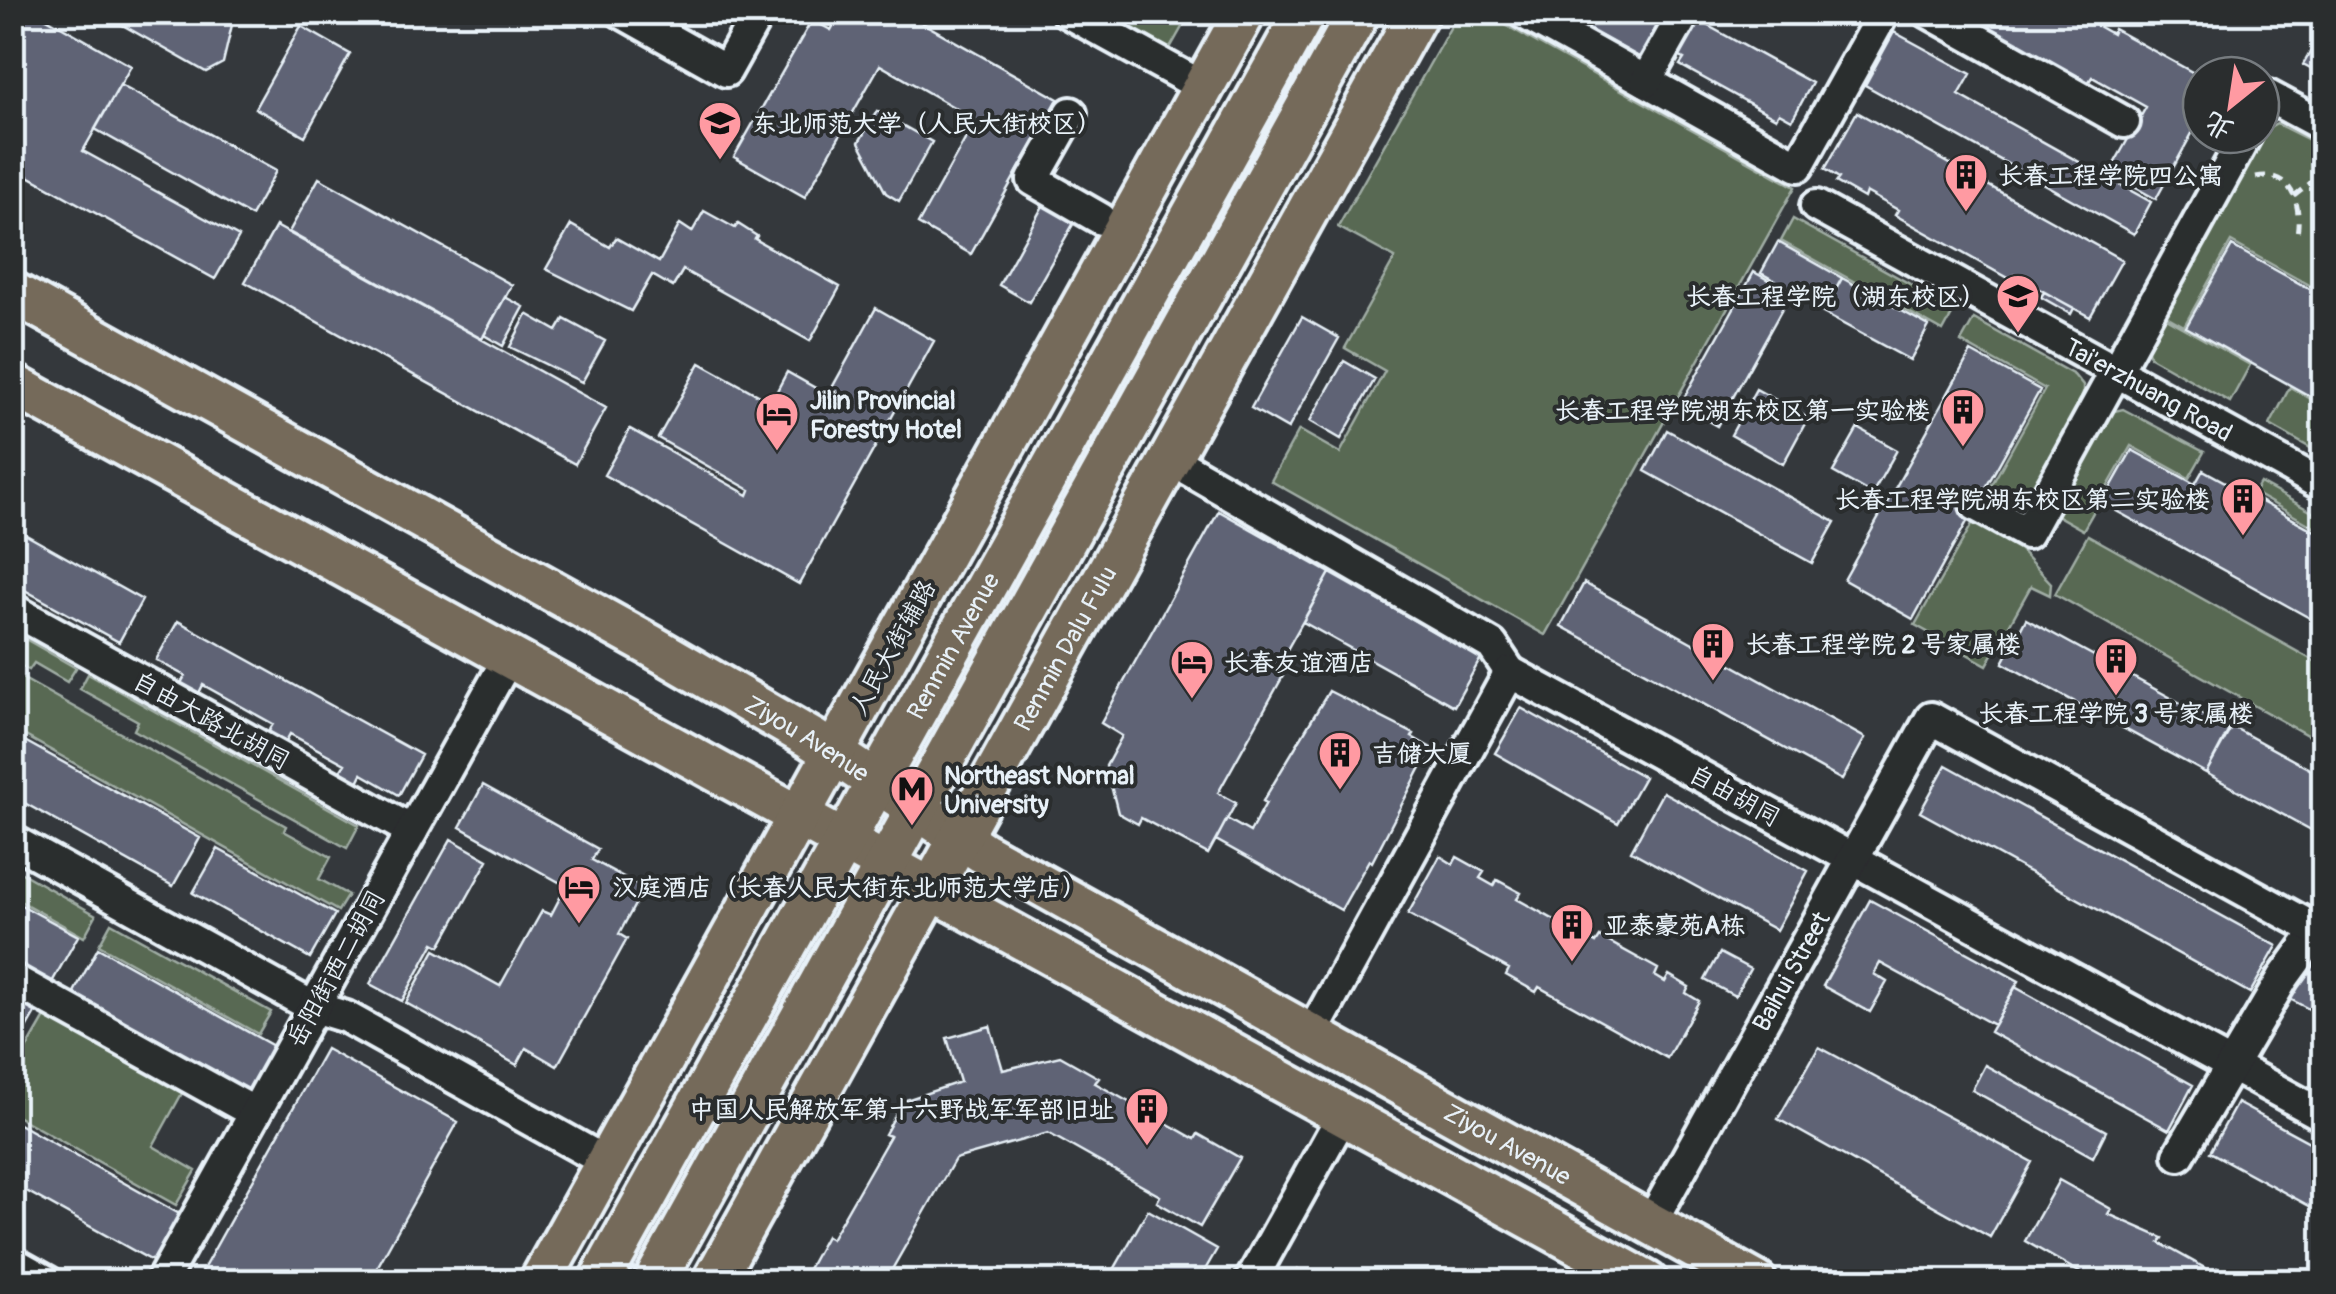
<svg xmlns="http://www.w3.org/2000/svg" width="2336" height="1294" viewBox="0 0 2336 1294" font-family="Pangolin,'LXGW WenKai TC',sans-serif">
<rect width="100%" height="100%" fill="#34383c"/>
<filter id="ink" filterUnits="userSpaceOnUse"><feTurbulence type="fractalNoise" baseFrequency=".01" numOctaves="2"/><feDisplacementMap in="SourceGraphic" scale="20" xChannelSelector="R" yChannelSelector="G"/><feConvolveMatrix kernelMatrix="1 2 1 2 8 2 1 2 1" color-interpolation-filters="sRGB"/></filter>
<g filter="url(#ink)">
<path fill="#596952" stroke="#a0ada5" stroke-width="2.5" d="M1459,12L1484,13L1795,187L1545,635L1271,481L1299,430L1340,453L1385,371L1345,348L1395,258L1338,227Z
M1101,13H1190L1169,50Z
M2277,124L2323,147V293L2231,242L2184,326L2161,313L2262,132Z
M1793,219L1955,309L1943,331L1781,241Z
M2160,315L2250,365L2230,402L2150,357L2146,344Z
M1974,319L2074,375L2083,386V401L2019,516L1985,497L2045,389L1961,342Z
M2290,387L2323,406V455L2270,425Z
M2123,409L2204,452L2189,478L2131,446L2083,530L2051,512L2110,412Z
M2260,483L2323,518V532L2254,493Z
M1976,517L2017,547L2051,583L2050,595L2031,586L1987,665L1915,625Z
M2088,535L2323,666V744L2055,594Z
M13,632L76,668L67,682L34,663L29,670L13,661Z
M13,673L286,826L284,831L331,857L319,879L348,895L338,911L13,729Z
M88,674L359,825L347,848L134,730L138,721L80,689Z
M13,868L96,915L84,937L13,897Z
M111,923L271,1012L258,1034L99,945Z
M49,1010L186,1086L153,1146L196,1171L176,1205L13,1114L12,1074Z"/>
<path fill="#5e6375" stroke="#e8f1f8" stroke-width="2.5" d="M12,12H36L131,66L83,151L239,237L215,279L12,167Z
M118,12H235L223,63L206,72L119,23Z
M841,12H903L1058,99L971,254L918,224L976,120L880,65L805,197L734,157L812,20L831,30Z
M1597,12H1668L1642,59L1588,29Z
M1961,12H2073L2112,34L2114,29L2201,77V117L2156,199L2109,173L2146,107L2092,77L2088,83Z
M1692,17L1812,83L1792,120L1779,113L1776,118L1680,65L1684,59L1672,53Z
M301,26L350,54L305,136L255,108Z
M2324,28V76L2303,65Z
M1894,32L1971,74L1959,95L2151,202L2134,234L1865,85Z
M120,85L276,171L251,216L95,129Z
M877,111L932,142L899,201L886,193L859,142Z
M1857,112L2122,260L2090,317L2014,275L2011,280L1895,215L1898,210L1866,192L1864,198L1836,182L1839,178L1825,169Z
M319,178L512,285L482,339L289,232Z
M1049,195L1080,212L1029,302L999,285Z
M704,211L735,228L738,224L757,236L755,239L840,287L810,341L683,270L673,287L652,275L631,311L546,269L571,225L610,247L616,238L659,262L680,224L692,232Z
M276,226L606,408L575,464L245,282Z
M1778,242L1842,278L1826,309L1761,273Z
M2232,246L2324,297V404L2186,327Z
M1754,272L1791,293L1717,426L1680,405Z
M1842,278L1929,326L1910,360L1823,313Z
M2044,292L2074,308L2071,314L2041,297Z
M505,297L524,307L503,346L484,335Z
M876,308L934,341L799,584L604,475L630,429L748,495L750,490L658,438L700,363L771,402L787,372L828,395Z
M527,314L557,331L564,319L605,341L582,382L510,347Z
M1302,317L1339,338L1288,429L1251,408Z
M1971,352L2040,390L1913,619L1844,580Z
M1344,361L1375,379L1341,439L1310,421Z
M1756,389L1808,418L1783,464L1731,435Z
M1858,428L1897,450L1872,494L1833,472Z
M1667,430L1835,522L1812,563L1645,471Z
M2132,450L2195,484L2203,470L2324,536V626L2102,503Z
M1219,511L1330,573L1275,671L1283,676L1218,793L1236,803L1208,854L1141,818L1138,824L1118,813L1106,766L1122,736L1101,723Z
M12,527L142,600L119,642L12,583Z
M1330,573L1481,658L1454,706L1303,622Z
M1584,583L1865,738L1842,780L1561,626Z
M2026,619L2230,730L2206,773L2003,663Z
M178,621L421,755L399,795L362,774L357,784L339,773L345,764L290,734L285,743L267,734L273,724L203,685L198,695L180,685L185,676L156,660Z
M1329,691L1414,734L1412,737L1431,748L1372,862L1369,860L1341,910L1216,840L1227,819L1250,832L1266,803L1263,801Z
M1521,708L1644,777L1618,823L1495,753Z
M2231,726L2324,777V837L2206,773Z
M12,734L200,838L173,886L12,796Z
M1946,765L2277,946L2250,993L1920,812Z
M483,785L598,849L592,860L644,888L619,934L627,939L557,1066L526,1048L517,1065L406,1003L435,950L500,986L542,911L551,915L566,886L460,827Z
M1663,792L1808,871L1776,930L1631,851Z
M451,839L488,860L440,946L434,943L402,1001L370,984Z
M218,849L335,914L310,958L193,893Z
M1440,856L1453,864L1457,857L1484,872L1480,878L1494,886L1497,880L1521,893L1517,899L1596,943L1600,937L1658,969L1655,976L1665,982L1669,975L1689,987L1686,993L1699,1001L1667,1058L1539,987L1536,992L1506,975L1509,969L1408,914Z
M12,900L78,936L51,984L12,963Z
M1870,900L2019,981L1994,1025L1880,963L1874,974L1887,982L1870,1012L1823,986Z
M98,948L275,1047L248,1095L72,996Z
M1720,953L1750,969L1735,996L1705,980Z
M2315,954L2324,958V1017L2290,999Z
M2015,987L2193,1085L2169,1130L1990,1032Z
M12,994L38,1008L12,1053Z
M990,1026L1003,1070L1060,1056L1099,1078L1095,1083L1195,1139L1198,1134L1240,1158L1200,1227L1157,1202L1160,1196L1048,1133L955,1159L890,1273L897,1277L894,1282L802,1280L826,1236L831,1239L890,1136L885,1134L903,1101L960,1082L947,1038Z
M1819,1047L2032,1162L1990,1237L1778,1119Z
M326,1049L458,1122L369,1282H196Z
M1985,1065L2106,1131L2093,1157L1972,1090Z
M2237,1103L2324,1150V1214L2210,1152Z
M12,1120L183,1216L156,1263L12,1183Z
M2059,1180L2111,1209L2108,1214L2163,1238L2160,1243L2214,1273L2217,1268L2242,1282L2081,1280L2084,1275L2025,1241Z
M1148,1210L1217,1249L1198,1282H1107Z
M1298,1269L1306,1274L1320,1282H1291Z"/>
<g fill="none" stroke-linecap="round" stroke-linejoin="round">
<defs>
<g id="minor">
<path d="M621,12L726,71L759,12"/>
<path d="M1067,12L1203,87"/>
<path d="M1522,12L1798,166L1884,12"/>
<path d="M1928,12L2124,122"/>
<path d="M1646,81L1685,12"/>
<path d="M2261,109L2268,96L2324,126"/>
<path d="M1071,113L1033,180L1101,219"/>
<path id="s1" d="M1816,206L2324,486"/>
<path d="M1170,459L1492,645L1510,672"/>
<path d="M1976,505L2027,533L2246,135"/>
<path d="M12,609L412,831"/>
<path d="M12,840L313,1007L346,1017L606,1162"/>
<path d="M12,979L255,1113"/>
<path d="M1311,1035L1510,672L2324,1116"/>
<path d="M2179,1155L2283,978L2317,931"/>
<path id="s2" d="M1651,1223L1931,718L2324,934"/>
<path d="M12,1262L48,1282"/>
<path d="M161,1282L510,655"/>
<path d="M1250,1282L1344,1113"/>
</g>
<g id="major">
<path id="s3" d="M12,292L650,645L812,739L982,852L1756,1282"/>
<path d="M12,384L1647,1282"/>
<path d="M540,1282L1245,12"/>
<path id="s4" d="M599,1282L1305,12"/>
<path d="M654,1282L1359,12"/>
<path id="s5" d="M713,1282L1418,12"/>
</g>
</defs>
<use href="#minor" stroke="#e8f1f8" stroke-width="38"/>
<use href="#major" stroke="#e8f1f8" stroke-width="48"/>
<path stroke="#e8f1f8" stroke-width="5" stroke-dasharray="10 8" stroke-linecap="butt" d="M2256,177C2292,170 2302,205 2297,234
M2313,181L2324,190
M2294,196L2313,181L2324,159"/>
<use href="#minor" stroke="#2a2d2e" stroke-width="30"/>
<use href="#major" stroke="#746a5a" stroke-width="40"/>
</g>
</g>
<defs>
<symbol id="university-pin" viewBox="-11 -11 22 30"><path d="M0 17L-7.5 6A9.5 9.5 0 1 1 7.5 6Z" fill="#ff9aa2" stroke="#2a2d2e"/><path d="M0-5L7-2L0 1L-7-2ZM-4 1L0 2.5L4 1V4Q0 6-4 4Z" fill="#111"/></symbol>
<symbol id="building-pin" viewBox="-11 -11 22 30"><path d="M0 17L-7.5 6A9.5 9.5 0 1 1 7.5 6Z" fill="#ff9aa2" stroke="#2a2d2e"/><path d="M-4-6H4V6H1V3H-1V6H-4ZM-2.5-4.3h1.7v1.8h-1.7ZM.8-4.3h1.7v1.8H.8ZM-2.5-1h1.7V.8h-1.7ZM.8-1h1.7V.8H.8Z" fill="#111"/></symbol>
<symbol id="hotel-pin" viewBox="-11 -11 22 30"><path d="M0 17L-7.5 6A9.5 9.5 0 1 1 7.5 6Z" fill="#ff9aa2" stroke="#2a2d2e"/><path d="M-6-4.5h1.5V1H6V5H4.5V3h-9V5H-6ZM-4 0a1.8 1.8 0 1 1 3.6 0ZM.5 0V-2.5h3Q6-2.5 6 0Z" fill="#111"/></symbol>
<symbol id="metro-pin" viewBox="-11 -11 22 30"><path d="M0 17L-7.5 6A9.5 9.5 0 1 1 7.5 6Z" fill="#ff9aa2" stroke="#2a2d2e"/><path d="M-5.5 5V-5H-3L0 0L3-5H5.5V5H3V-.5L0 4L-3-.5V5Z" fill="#111"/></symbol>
</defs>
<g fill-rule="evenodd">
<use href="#university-pin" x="695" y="98" width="50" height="68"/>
<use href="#building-pin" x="1941" y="150" width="50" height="68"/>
<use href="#university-pin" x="1993" y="271" width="50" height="68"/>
<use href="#building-pin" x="1938" y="385" width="50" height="68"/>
<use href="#hotel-pin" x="752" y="389" width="50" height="68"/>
<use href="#building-pin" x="2218" y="474" width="50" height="68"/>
<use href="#building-pin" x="1688" y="619" width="50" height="68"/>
<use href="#building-pin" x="2091" y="634" width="50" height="68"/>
<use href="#hotel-pin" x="1167" y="637" width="50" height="68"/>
<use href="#building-pin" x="1315" y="728" width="50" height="68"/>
<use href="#metro-pin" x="887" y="764" width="50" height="68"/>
<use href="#hotel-pin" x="554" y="862" width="50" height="68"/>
<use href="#building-pin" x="1547" y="900" width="50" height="68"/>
<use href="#building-pin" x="1122" y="1084" width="50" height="68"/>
</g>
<g text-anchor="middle" stroke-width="8" stroke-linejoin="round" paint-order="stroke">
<g font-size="25" font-weight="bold" fill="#e8f1f8" stroke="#2a2d2e" text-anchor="start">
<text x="752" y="132">东北师范大学（人民大街校区）</text>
<text x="1998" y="184">长春工程学院四公寓</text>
<text x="1986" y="305" text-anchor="end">长春工程学院（湖东校区）</text>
<text x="810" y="409">Jilin Provincial<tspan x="810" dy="29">Forestry Hotel</tspan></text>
<text x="1930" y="419" text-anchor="end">长春工程学院湖东校区第一实验楼</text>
<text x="2210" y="508" text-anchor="end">长春工程学院湖东校区第二实验楼</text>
<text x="1746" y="653">长春工程学院 2 号家属楼</text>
<text x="1224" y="671">长春友谊酒店</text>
<text x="2116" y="722" text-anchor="middle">长春工程学院 3 号家属楼</text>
<text x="1372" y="762">吉储大厦</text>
<text x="944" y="784">Northeast Normal<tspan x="944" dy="29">University</tspan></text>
<text x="612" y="896">汉庭酒店（长春人民大街东北师范大学店）</text>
<text x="1604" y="934">亚泰豪苑A栋</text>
<text x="1114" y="1118" text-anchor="end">中国人民解放军第十六野战军军部旧址</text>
</g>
<g font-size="25" fill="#e8f1f8" stroke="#2a2d2e">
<text dy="9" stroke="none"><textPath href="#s1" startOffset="380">Tai'erzhuang Road</textPath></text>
<text transform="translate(892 647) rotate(-61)" y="9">人民大街辅路</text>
<text dy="9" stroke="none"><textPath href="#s4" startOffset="728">Renmin Avenue</textPath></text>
<text dy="9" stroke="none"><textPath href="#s5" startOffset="725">Renmin Dalu Fulu</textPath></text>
<text transform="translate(212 720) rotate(29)" y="9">自由大路北胡同</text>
<text dy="9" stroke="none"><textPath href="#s3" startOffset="912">Ziyou Avenue</textPath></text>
<text transform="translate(1735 795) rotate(29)" y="9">自由胡同</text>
<text transform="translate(335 968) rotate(-61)" y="9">岳阳街西二胡同</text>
<text dy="9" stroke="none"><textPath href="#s2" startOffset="288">Baihui Street</textPath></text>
<text dy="9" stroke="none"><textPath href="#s3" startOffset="1722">Ziyou Avenue</textPath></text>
</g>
</g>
<rect width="2336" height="1294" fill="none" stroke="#2a2d2e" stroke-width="50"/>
<rect x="25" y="25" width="2286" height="1244" fill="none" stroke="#e8f1f8" stroke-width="4" filter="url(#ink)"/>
<g transform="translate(2231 105) rotate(210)"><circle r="48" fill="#2a2d2e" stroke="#767b7f" stroke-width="2.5"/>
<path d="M0-8L18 38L0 25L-18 38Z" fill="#ff9aa2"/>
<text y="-15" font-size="28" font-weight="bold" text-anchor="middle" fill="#e8f1f8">北</text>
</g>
</svg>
